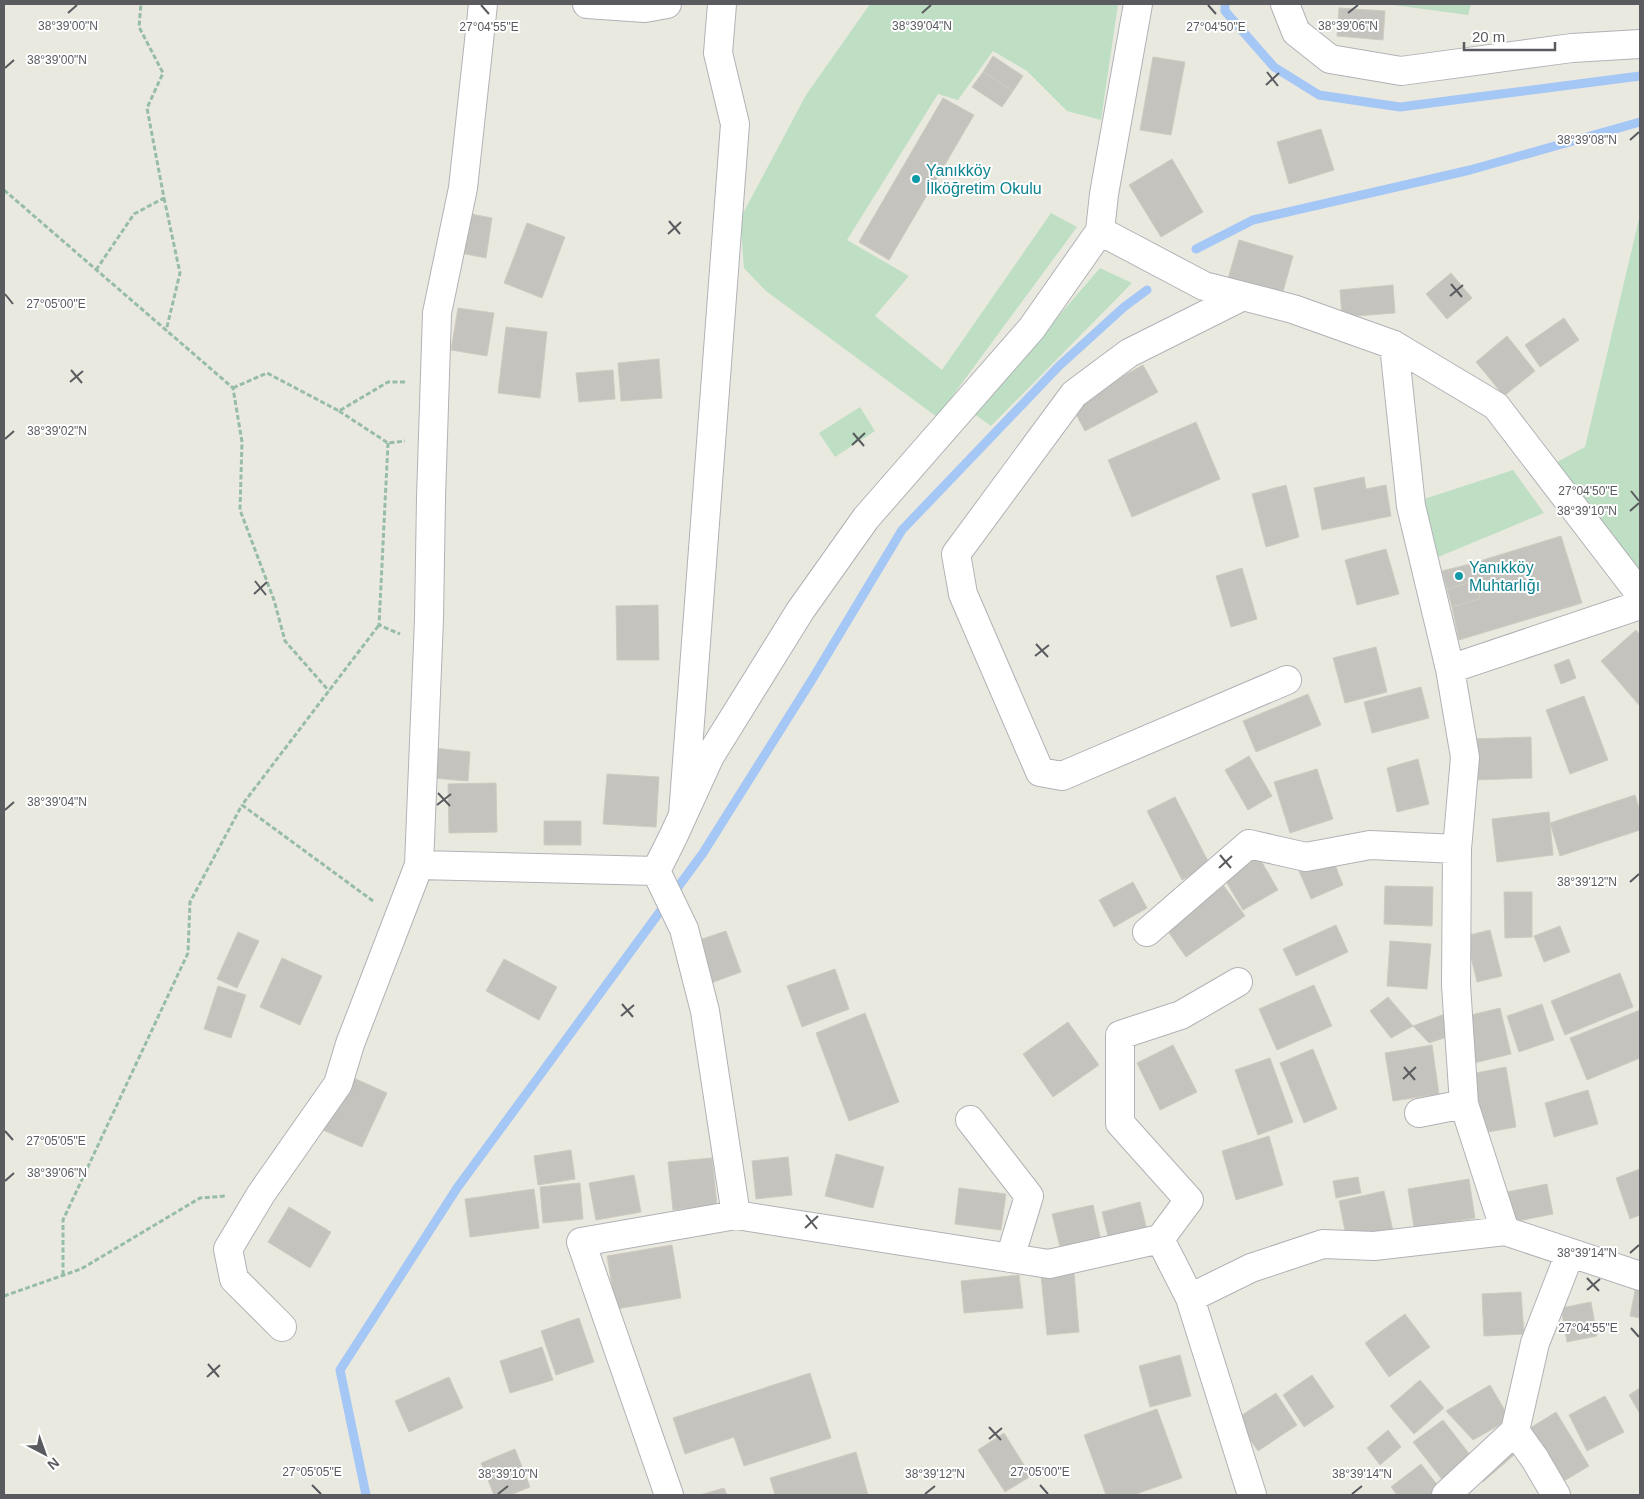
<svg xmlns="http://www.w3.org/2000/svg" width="1644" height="1499" viewBox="0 0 1644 1499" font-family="Arial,sans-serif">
<rect width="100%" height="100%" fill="#eae9e0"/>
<path fill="#bedfc3" d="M870,4H1118L1101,120L1067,111L1027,71L993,51L958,100L938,94L847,240L909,276L875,316L942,370L1051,213L1077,227L937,417L766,291L744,268L740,219L806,95Z
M1386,4H1471L1468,15Z
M1640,215V585L1557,462L1585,447Z
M1100,268L1132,283L991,426L974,414Z
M860,407L875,431L835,457L819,433Z
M1513,470L1544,513L1431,560L1418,501Z"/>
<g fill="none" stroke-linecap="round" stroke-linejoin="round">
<path stroke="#a5c7f5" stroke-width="9" d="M1225,4V11L1274,67L1319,95L1400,107L1640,76
M1196,249L1253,220L1470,170L1640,122
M366,1495L340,1370L457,1188L703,853L813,678L902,530L1059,366L1124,307L1147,290"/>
</g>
<path fill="#c5c3bd" stroke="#cecbbf" d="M1339,8L1385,11L1383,40L1337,36Z
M993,56L1023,76L1013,91L983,72Z
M1153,57L1185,62L1171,135L1140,130Z
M983,72L1013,91L1002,107L972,87Z
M943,98L974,115L889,260L859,242Z
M1321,129L1334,170L1289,184L1277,142Z
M1172,159L1203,212L1161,237L1129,185Z
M466,213L492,218L486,258L460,253Z
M527,223L565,237L542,298L504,283Z
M1239,240L1293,256L1282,295L1228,279Z
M1451,273L1472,298L1447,319L1426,294Z
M1393,285L1395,313L1342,317L1340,290Z
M458,308L494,313L487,356L451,350Z
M1564,318L1579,340L1540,367L1525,345Z
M506,327L547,332L540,398L498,393Z
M1507,336L1535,371L1504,396L1476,362Z
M659,359L662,398L621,401L618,363Z
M1143,365L1158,392L1085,431L1071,405Z
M613,370L615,399L579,402L576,373Z
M1196,422L1220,479L1132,517L1108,460Z
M1364,477L1366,489L1386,485L1391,516L1322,530L1314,488Z
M1286,485L1299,537L1266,547L1252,494Z
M1561,536L1582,603L1459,640L1452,607L1480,599L1470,564Z
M1386,549L1399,594L1357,605L1345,560Z
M1470,564L1475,581L1447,589L1442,571Z
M1242,568L1257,619L1231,627L1216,576Z
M1475,581L1480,599L1452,607L1447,589Z
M658,605L659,660H617L616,606Z
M1636,630L1640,635V704L1639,705L1601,661Z
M1376,647L1387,692L1345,703L1333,658Z
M1569,659L1576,678L1561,684L1554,665Z
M1421,687L1429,718L1372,733L1364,702Z
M1308,694L1321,725L1256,752L1243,721Z
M1584,696L1608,760L1570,774L1546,710Z
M1531,737L1532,778L1473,780L1471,739Z
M434,748L470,752L468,781L432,778Z
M1249,756L1272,796L1248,810L1225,770Z
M1418,759L1429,804L1397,812L1387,768Z
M1317,769L1333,819L1290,833L1274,782Z
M607,774L659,777L656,827L603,824Z
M496,783L497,832L449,833L448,784Z
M1635,795L1640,811V830L1560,856L1550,823Z
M1175,797L1210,865L1182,880L1147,811Z
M1549,812L1553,855L1497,862L1492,819Z
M544,821H581V845H544Z
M1259,857L1278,890L1243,910L1224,878Z
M1332,857L1343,885L1311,899L1299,871Z
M1133,882L1147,908L1114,927L1099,900Z
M1224,886L1245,916L1186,957L1165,927Z
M1385,886L1433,887L1432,926L1384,924Z
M1504,892H1532V937L1505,938Z
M1336,925L1348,952L1296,976L1283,949Z
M1560,926L1570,952L1544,962L1534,936Z
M1490,930L1502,976L1477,982L1466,936Z
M726,931L741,972L711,983L696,941Z
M238,932L259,941L237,988L217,979Z
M1390,941L1431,944L1427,989L1387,986Z
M282,958L322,976L300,1025L260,1007Z
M504,959L557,987L539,1020L486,991Z
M835,969L849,1009L802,1027L787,986Z
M1620,973L1633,1007L1565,1035L1551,1001Z
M1314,985L1332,1026L1277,1050L1259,1009Z
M218,986L246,995L231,1038L204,1029Z
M1388,997L1413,1026L1391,1038L1370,1011Z
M1542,1004L1554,1040L1519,1052L1507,1016Z
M1500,1008L1511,1054L1474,1063L1463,1017Z
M1640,1010V1058L1587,1080L1570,1038Z
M1450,1012L1456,1034L1429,1043L1413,1026Z
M865,1013L899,1102L849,1121L816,1033Z
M1068,1022L1099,1065L1053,1097L1023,1054Z
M1173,1045L1197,1092L1160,1110L1137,1063Z
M1432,1045L1439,1094L1393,1101L1385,1053Z
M1313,1049L1337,1109L1304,1123L1280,1063Z
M1270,1058L1293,1122L1258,1135L1235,1070Z
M1506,1067L1516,1127L1477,1134L1466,1075Z
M347,1075L387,1093L362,1147L323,1130Z
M1588,1090L1598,1124L1554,1137L1545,1103Z
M1269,1136L1283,1185L1236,1200L1222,1151Z
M571,1150L575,1179L538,1185L534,1156Z
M836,1154L884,1167L873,1208L825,1196Z
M788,1157L792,1195L756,1199L752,1161Z
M712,1158L717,1205L673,1210L668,1162Z
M1640,1169V1215L1630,1219L1616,1178Z
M634,1175L641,1212L596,1220L589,1183Z
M1358,1177L1361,1193L1336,1198L1333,1181Z
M1469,1179L1475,1218L1414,1228L1408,1189Z
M580,1183L583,1219L543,1223L540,1187Z
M1547,1184L1553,1214L1513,1222L1507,1192Z
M959,1188L1006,1194L1001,1230L955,1224Z
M534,1189L539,1228L470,1237L465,1199Z
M1384,1191L1393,1231L1347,1241L1339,1201Z
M1140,1202L1148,1234L1110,1244L1102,1212Z
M1093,1205L1102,1245L1062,1255L1052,1214Z
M289,1207L331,1232L310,1268L268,1242Z
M672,1245L681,1298L616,1309L607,1256Z
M1074,1272L1079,1332L1047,1335L1041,1275Z
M1019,1275L1023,1308L964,1313L961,1281Z
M1636,1286H1640V1318L1630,1316Z
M1521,1292L1524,1334L1484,1336L1482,1294Z
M1591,1302L1597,1336L1567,1342L1561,1308Z
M1405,1314L1430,1347L1389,1377L1365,1343Z
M579,1318L594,1362L556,1375L541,1331Z
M542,1347L553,1380L510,1393L500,1361Z
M1180,1355L1191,1396L1150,1407L1139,1366Z
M810,1373L831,1438L744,1466L734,1437L685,1454L673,1418Z
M1312,1375L1334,1407L1304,1427L1283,1395Z
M449,1377L463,1408L409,1432L395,1401Z
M1420,1380L1444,1408L1414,1434L1390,1406Z
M1490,1385L1510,1419L1473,1440L1446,1411Z
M1640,1388V1414L1629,1395Z
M1276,1393L1297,1425L1258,1451L1236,1419Z
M1605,1396L1624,1432L1587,1451L1569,1415Z
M1157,1409L1182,1478L1133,1495H1106L1084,1435Z
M1556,1412L1589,1466L1554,1487L1522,1433Z
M1443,1420L1478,1465L1448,1487L1413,1442Z
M1388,1430L1401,1447L1380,1465L1367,1448Z
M1004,1433L1031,1476L1005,1492L978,1450Z
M1506,1446L1514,1455L1483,1482L1475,1474Z
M515,1449L530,1487L510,1495H494L481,1463Z
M856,1452L868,1495H775L770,1478Z
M1421,1464L1443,1492L1439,1495H1397L1391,1487Z
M724,1488L727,1495H700Z"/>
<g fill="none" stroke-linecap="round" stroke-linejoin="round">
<defs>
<path id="minor" d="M587,4L645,8L667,4
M1138,4L1104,194L1100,231L1204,286L1293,309L1394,345L1496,406L1640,594
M1285,4L1296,32L1330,59L1401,71L1572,48L1640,44
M1243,296L1129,353L1074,394L956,554L963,594L1040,772L1062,776L1287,680
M1394,345L1411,506L1450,669L1465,757L1457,849L1456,985L1464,1104L1505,1231
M1450,669L1640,605
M683,815L735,124L718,53L722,4
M419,865L656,871
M656,871L673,837L710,756L800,611L866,518L1032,328L1100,231
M656,871L684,929L705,1011L736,1215
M1147,932L1249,844L1306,857L1370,845L1457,849
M1419,1113L1464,1104
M970,1120L1029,1196L1010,1258
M1160,1239L1189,1200L1120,1123V1035L1181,1015L1238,982
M1190,1298L1251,1268L1323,1244L1374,1246L1505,1231L1640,1276
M282,1327L234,1279L228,1249L261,1194L338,1084L350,1044L419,865L429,619L431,498L437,313L463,188L483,4
M1515,1431L1535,1459L1556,1495
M669,1495L581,1242L736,1215L1049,1264L1160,1239L1190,1298L1252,1495
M1446,1495L1515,1431L1535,1343L1570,1253"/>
</defs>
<use href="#minor" stroke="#b1b2b6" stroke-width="30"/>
<path stroke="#97bda7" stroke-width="3" stroke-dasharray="5 2.5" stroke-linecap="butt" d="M4,190L233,388L242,442L240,510L274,600L285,641L329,691
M164,198L180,273L166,331
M96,270L134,214L164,198L147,108L163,73L139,27L141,4
M233,388L267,373L339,411L388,382H407
M339,411L388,443L405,441
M388,443L379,625L400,634
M373,901L242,805L379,625
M63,1275V1220L188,953L190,902L242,805
M4,1296L81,1269L200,1198L226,1196"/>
<use href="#minor" stroke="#fff" stroke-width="28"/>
</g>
<path fill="none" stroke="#595b5f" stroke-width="2" d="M481,5L489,14M1208,5L1216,14M68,13L77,5M922,13L931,5M1348,13L1358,5M5,68L14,60M1267,72L1278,86M1266,85L1279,73M1630,140L1639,132M669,221L680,234M668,234L681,222M1451,284L1462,297M5,294L13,304M1450,296L1463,285M71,370L82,383M70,382L83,371M853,433L864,446M5,439L14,431M852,445L865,433M1631,491L1639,501M1630,511L1639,503M255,581L266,595M254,594L267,582M1036,644L1048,657M1035,656L1049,645M438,793L450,806M437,805L451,794M5,810L14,802M1220,855L1231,868M1219,868L1232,856M1630,882L1639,874M622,1004L633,1017M621,1016L634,1005M1404,1067L1415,1080M1403,1079L1416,1067M5,1131L13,1140M5,1181L14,1173M806,1215L817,1229M805,1228L818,1216M1630,1253L1639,1245M1587,1278L1599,1291M1587,1290L1600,1279M1631,1328L1639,1337M208,1364L219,1377M207,1377L220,1365M989,1427L1001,1440M989,1439L1002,1428M312,1485L321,1494M1040,1485L1048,1494M498,1494L508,1486M925,1494L935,1486M1352,1494L1362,1486"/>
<g fill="#0f9aa8" stroke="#fff" stroke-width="2">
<circle cx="916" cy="179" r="5"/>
<circle cx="1459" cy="576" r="5"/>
</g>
<g text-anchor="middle" stroke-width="4" stroke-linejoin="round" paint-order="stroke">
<g font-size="16" fill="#0d838f" stroke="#fff" text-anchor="start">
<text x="926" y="176">Yanıkköy<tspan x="926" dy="18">İlköğretim Okulu</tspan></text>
<text x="1469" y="573">Yanıkköy<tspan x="1469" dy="18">Muhtarlığı</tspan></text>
</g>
</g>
<g font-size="12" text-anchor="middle" fill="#595b5f" stroke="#fff" stroke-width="4" stroke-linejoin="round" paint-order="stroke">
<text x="68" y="30">38°39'00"N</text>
<text x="922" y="30">38°39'04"N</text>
<text x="1348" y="30">38°39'06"N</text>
<text x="489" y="31">27°04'55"E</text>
<text x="1216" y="31">27°04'50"E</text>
<text x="57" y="64">38°39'00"N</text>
<text x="1587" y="144">38°39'08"N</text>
<text x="56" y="308">27°05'00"E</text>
<text x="57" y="435">38°39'02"N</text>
<text x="1588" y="495">27°04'50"E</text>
<text x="1587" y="515">38°39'10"N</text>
<text x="57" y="806">38°39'04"N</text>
<text x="1587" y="886">38°39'12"N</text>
<text x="56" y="1145">27°05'05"E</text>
<text x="57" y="1177">38°39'06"N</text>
<text x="1587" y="1257">38°39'14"N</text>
<text x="1588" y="1332">27°04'55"E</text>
<text x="312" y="1476">27°05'05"E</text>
<text x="1040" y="1476">27°05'00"E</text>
<text x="508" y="1478">38°39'10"N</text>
<text x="935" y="1478">38°39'12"N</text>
<text x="1362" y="1478">38°39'14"N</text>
</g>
<rect width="1644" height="1499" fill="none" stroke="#595b5f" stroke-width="10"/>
<g transform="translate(45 1454) rotate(139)" stroke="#ffffff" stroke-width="4" paint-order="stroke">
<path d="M0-4L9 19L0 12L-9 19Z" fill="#595b5f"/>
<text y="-8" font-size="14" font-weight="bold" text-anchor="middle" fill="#595b5f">N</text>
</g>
<path d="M1464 42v8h91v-8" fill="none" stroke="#595b5f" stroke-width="2.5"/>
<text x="1472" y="42" font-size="15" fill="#595b5f" stroke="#ffffff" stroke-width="4" paint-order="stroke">20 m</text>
</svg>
